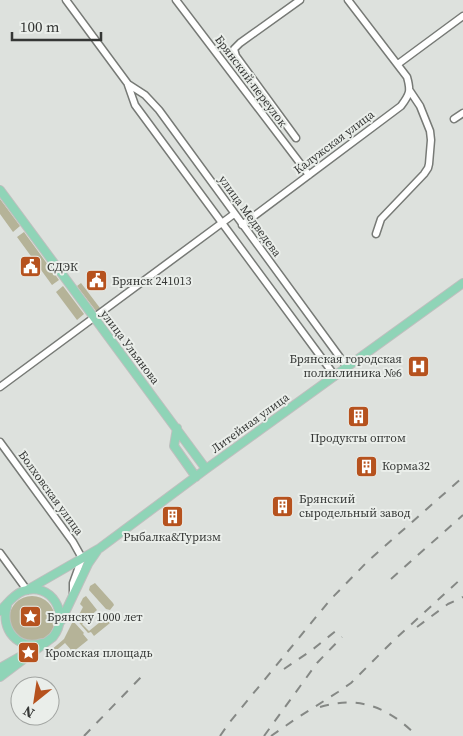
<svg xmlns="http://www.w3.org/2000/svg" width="463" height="736" viewBox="0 0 463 736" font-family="'Source Serif 4',serif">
<rect width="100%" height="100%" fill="#dde1dd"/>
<path fill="#b5b398" d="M0,199L20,226L13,232L0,214Z
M24,232L59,280L52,285L17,237Z
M81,283L100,308L96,311L77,286Z
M63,286L84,314L77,320L56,292Z
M95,583L113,603L114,605L110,610L106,609L89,590L90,586Z
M86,596L97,610L82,624L89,631L105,618L110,623L94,636L91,632L88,633L75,618L76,614L79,615L83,607L80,604L83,598Z
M9 619a23 23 0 1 1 46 0a23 23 0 1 1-46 0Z
M73,621L84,633L83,634L88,640L73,652L65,643L52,654L50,651L64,639Z"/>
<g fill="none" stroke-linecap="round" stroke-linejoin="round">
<defs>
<path id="minor" d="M66,0L128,84L145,95L159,110L347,367
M176,0L309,175
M398,64L463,16
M128,85L135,105L335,376
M454,119L463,113
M296,138L236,56L234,49L240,43L300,0
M242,225L401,106C410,94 411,91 407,77L348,0
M376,234L381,219L424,174L428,168L429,164L431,140L430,131L420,106L410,91
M0,387L234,214
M0,442L73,542L82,558L73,583V594
M0,553L27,590"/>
<path id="major" d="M0,190L206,469
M177,428L174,446L196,477
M27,590L100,548L206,469L463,283
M7,606C0,629 18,651 42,643
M0,611C7,604 13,595 23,591C51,581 71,614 53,637L0,677
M61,621L88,564L97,551
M0,668L21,656"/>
</defs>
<use href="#minor" stroke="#777a76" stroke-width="9"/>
<use href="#major" stroke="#bebfbe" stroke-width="10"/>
<use href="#minor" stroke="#fff" stroke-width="6"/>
<use href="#major" stroke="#8fd4b7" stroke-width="8"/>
<path stroke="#858885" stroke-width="2" stroke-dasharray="9 9" stroke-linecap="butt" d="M391,579L463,515
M417,627L448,604L463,597
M284,669L312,650L337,630
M320,707C360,695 389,708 417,736
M84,736L145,673
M220,736L229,723L330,600L368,561L463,477
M264,736L317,663L342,637
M271,736L294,720L338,692L351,683L393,641L463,577"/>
</g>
<defs>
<symbol id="civic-square" viewBox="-11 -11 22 22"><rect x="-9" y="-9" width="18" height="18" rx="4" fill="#b6521e" stroke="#eaeeea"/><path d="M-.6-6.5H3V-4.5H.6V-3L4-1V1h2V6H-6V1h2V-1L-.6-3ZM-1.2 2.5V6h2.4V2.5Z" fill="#fff"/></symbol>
<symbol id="hospital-square" viewBox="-11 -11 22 22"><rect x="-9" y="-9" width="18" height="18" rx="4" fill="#b6521e" stroke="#eaeeea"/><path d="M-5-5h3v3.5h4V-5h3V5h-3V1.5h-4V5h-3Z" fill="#fff"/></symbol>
<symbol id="building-square" viewBox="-11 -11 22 22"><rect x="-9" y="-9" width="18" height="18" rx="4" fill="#b6521e" stroke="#eaeeea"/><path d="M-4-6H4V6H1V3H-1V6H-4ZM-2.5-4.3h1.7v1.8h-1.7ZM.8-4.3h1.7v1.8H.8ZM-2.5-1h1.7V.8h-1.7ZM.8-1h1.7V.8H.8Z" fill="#fff"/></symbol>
<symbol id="sight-square" viewBox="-11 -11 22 22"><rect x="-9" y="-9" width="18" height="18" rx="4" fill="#b6521e" stroke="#eaeeea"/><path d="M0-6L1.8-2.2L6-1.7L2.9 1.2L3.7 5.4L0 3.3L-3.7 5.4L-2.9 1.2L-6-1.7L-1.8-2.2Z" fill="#fff"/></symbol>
</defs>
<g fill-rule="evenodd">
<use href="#civic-square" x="18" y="254" width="25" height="25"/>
<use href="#civic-square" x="84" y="268" width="25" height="25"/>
<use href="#hospital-square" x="406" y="354" width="25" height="25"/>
<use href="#building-square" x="346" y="404" width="25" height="25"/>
<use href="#building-square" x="354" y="454" width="25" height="25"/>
<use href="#building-square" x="270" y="494" width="25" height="25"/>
<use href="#building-square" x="160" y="504" width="25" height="25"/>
<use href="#sight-square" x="18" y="604" width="25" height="25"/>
<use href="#sight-square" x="16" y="640" width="25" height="25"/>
</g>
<g text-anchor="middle" stroke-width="4" stroke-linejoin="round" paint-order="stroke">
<g font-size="12" fill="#353735" stroke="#eaeeea">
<text transform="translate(251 81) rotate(53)" y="4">Брянский переулок</text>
<text transform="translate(334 142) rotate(-37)" y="4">Калужская улица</text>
<text transform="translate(250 216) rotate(54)" y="4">улица Медведева</text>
<text transform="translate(130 347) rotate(53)" y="4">улица Ульянова</text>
<text transform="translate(250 423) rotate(-36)" y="4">Литейная улица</text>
<text transform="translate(51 493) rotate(54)" y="4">Болховская улица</text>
</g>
<g font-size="12" fill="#353735" stroke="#eaeeea" text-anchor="start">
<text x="47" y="271">СДЭК</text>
<text x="112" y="285">Брянск 241013</text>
<text x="402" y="363" text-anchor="end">Брянская городская<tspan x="402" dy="14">поликлиника №6</tspan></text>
<text x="358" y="442" text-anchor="middle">Продукты оптом</text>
<text x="382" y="470">Корма32</text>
<text x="299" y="503">Брянский<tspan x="299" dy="14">сыродельный завод</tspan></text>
<text x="172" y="541" text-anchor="middle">Рыбалка&amp;Туризм</text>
<text x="47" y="621">Брянску 1000 лет</text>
<text x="45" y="657">Кромская площадь</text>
</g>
</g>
<g transform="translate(35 701) rotate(210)"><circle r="24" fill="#eaeeea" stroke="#a2a5a2"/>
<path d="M0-4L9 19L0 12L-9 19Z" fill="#b6521e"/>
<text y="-8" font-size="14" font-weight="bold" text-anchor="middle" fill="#353735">N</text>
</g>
<path d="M12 32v8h89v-8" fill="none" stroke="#353735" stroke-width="2.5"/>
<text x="20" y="32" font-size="15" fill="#353735" stroke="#eaeeea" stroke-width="4" paint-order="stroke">100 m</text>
</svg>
